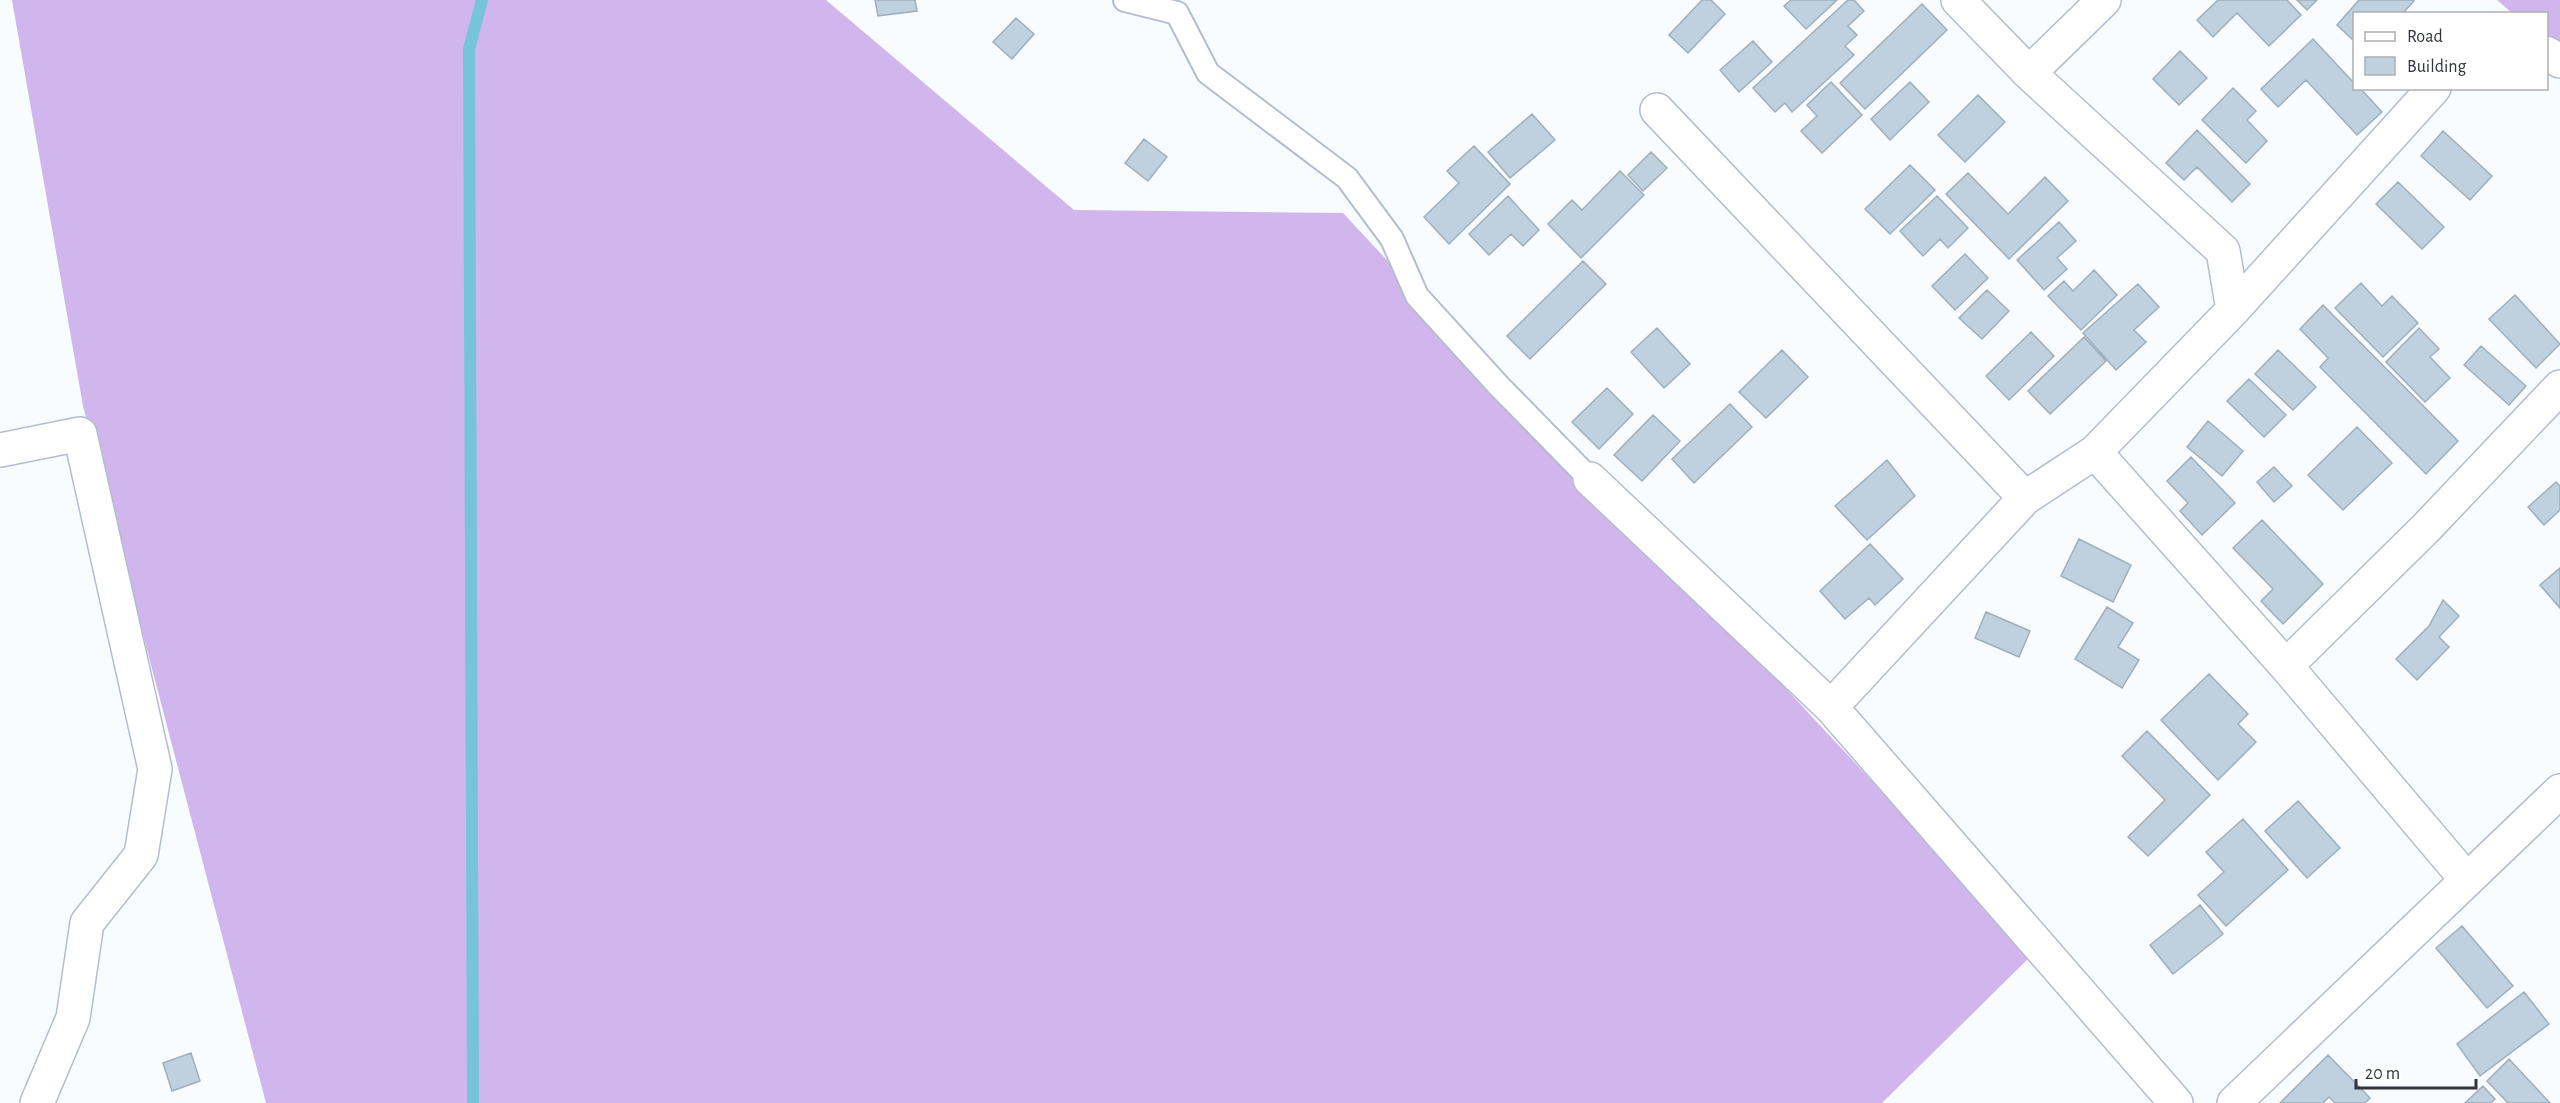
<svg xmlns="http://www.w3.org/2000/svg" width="2560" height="1103" viewBox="0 0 2560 1103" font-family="'Alegreya Sans',sans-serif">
<rect width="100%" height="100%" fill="#f9fcff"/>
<path fill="#d1b6ee" d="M12,0H826L1074,210L1343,213L2033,954L1882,1103H266L83,406Z
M2497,0H2560V57L2547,45L2546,14L2512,13Z"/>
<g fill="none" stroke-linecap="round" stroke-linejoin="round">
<path stroke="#76c4da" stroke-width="12" d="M473,1103L469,49L482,0"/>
</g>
<path fill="#bfd1de" stroke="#9eafbc" stroke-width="1.5" d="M875,0H915L917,11L878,16Z
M1702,0H1711L1725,14L1688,53L1669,35Z
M1791,0H1837L1806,29L1784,6Z
M1848,0H1854L1864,11L1848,26L1857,35L1845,46L1854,55L1792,112L1785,103L1775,112L1753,88Z
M2218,0H2287L2301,15L2269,46L2237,13L2213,37L2197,20Z
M2297,0H2317L2307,10Z
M2359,0H2413L2414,1L2402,14H2354V41L2337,25Z
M1922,4L1947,30L1865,109L1840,83Z
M1016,18L1034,34L1012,59L993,42Z
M2313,39L2354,83V88H2360L2382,112L2357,135L2306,80L2278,107L2261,89Z
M1753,41L1772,62L1739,92L1720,70Z
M2180,51L2207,78L2179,105L2153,79Z
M1831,82L1862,115L1822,153L1801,131L1817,116L1807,105Z
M1910,82L1929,102L1890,140L1871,119Z
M2233,88L2256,111L2247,120L2267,141L2246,163L2202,120Z
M1978,95L2005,122L1965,162L1938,135Z
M1532,114L1555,140L1510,178L1488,152Z
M2197,130L2250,184L2232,202L2197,167L2184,180L2166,163Z
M2443,131L2492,176L2470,200L2421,156Z
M1144,139L1167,157L1148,181L1125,163Z
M1474,146L1510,184L1449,244L1424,217L1459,183L1447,171Z
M1651,152L1667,168L1643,191L1628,175Z
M1910,165L1935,190L1890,234L1865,209Z
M1620,171L1644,195L1581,258L1548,224L1572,200L1582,210Z
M1968,173L2008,214L2045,177L2068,201L2009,259L1946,194Z
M2398,182L2444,227L2422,249L2376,204Z
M1508,196L1539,230L1523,246L1511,234L1489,255L1469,234Z
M1937,196L1968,228L1948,248L1940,239L1923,256L1900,231Z
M2059,222L2076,241L2057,258L2067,269L2044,290L2017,260Z
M1965,254L1988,278L1955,310L1932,286Z
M1583,261L1606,284L1530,359L1507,336Z
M2094,270L2117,295L2081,330L2048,296L2064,281L2073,291Z
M2361,283L2382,306L2392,296L2418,323L2383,357L2335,308Z
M2138,284L2159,307L2134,330L2146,342L2116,370L2083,333Z
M1987,290L2009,311L1982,339L1959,318Z
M2515,295L2560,344L2536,368L2489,319Z
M2323,305L2458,441L2426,474L2320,367L2328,358L2300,329Z
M1657,328L1690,364L1664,388L1631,352Z
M2419,328L2439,349L2430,357L2450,378L2425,402L2386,362Z
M2031,332L2054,356L2009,400L1986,376Z
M2084,337L2106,361L2050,414L2028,391Z
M2481,346L2526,386L2509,405L2464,365Z
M1782,350L1808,377L1766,418L1739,392Z
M2278,350L2316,387L2293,410L2255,374Z
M2249,379L2286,415L2264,437L2227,401Z
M1607,388L1633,414L1599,449L1572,422Z
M1730,404L1752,427L1694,483L1672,459Z
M1653,415L1680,441L1642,481L1614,455Z
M2208,421L2243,451L2222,476L2187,447Z
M2357,427L2392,463L2343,510L2308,475Z
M2191,457L2235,503L2202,535L2180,511L2188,503L2167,481Z
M1887,460L1915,496L1867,540L1835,506Z
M2274,467L2292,486L2274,502L2257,482Z
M2556,482L2560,486V510L2544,525L2528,507Z
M2262,520L2323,584L2283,624L2261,601L2273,589L2233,548Z
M2079,539L2131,565L2113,602L2061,576Z
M1870,544L1903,579L1875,605L1869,598L1845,619L1820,591Z
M2560,568V608L2540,585Z
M2443,600L2459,616L2439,637L2449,647L2417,680L2396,659L2429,626Z
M2107,607L2133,623L2118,647L2139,660L2122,688L2075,659Z
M1986,612L2030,631L2019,657L1975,638Z
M2209,674L2248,714L2238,724L2256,742L2218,780L2161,720Z
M2147,731L2210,795L2148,856L2128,837L2165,800L2122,756Z
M2298,801L2340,848L2307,878L2265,831Z
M2243,819L2288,870L2226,926L2198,895L2224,872L2206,852Z
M2200,905L2223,934L2173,974L2150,945Z
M2462,926L2513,986L2487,1008L2436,948Z
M2524,992L2549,1024L2480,1076L2457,1044Z
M191,1053L200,1081L172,1091L163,1063Z
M2328,1055L2370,1098L2365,1103H2335L2329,1097L2323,1103H2280Z
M2509,1059L2550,1103H2508L2487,1081Z
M2483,1086L2495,1099L2491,1103H2465Z"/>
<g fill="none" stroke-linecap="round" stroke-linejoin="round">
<defs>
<path id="service" d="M1125,0L1177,13L1208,73L1347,178L1392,239L1417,296L1498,385L1590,479"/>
<path id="minor" d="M1958,0L2029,73L2223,251L2233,310L2095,452
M2546,53L2560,61
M2029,73L2104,0
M1657,110L2025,498
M2233,310L2434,88
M0,450L80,434L155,769L141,855L87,923L73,1018L37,1103
M1590,479L1831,707
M2286,666L2426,528L2560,387
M2176,1103L1831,707L2025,498L2095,452L2286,666L2467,880
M2234,1103L2560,791"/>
</defs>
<use href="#service" stroke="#b4bdce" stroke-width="26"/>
<use href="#minor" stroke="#b4bdce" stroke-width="36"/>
<use href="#service" stroke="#fff" stroke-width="22"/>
<use href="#minor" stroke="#fff" stroke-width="33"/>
</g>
<rect x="2353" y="12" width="195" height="78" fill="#ffffff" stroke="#adafb1" stroke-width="1.5"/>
<rect x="2365" y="32" width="30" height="9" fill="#ffffff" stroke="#adafb1" stroke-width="1.5"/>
<text x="2407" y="42" font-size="18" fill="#32363c">Road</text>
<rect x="2365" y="57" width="30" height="18" fill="#bfd1de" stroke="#adafb1" stroke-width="1.5"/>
<text x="2407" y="72" font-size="18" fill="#32363c">Building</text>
<path d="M2356 1079v9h120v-9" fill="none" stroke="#32363c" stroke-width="3"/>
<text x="2365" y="1079" font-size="18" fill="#32363c" stroke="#ffffff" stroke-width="4.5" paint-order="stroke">20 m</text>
</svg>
